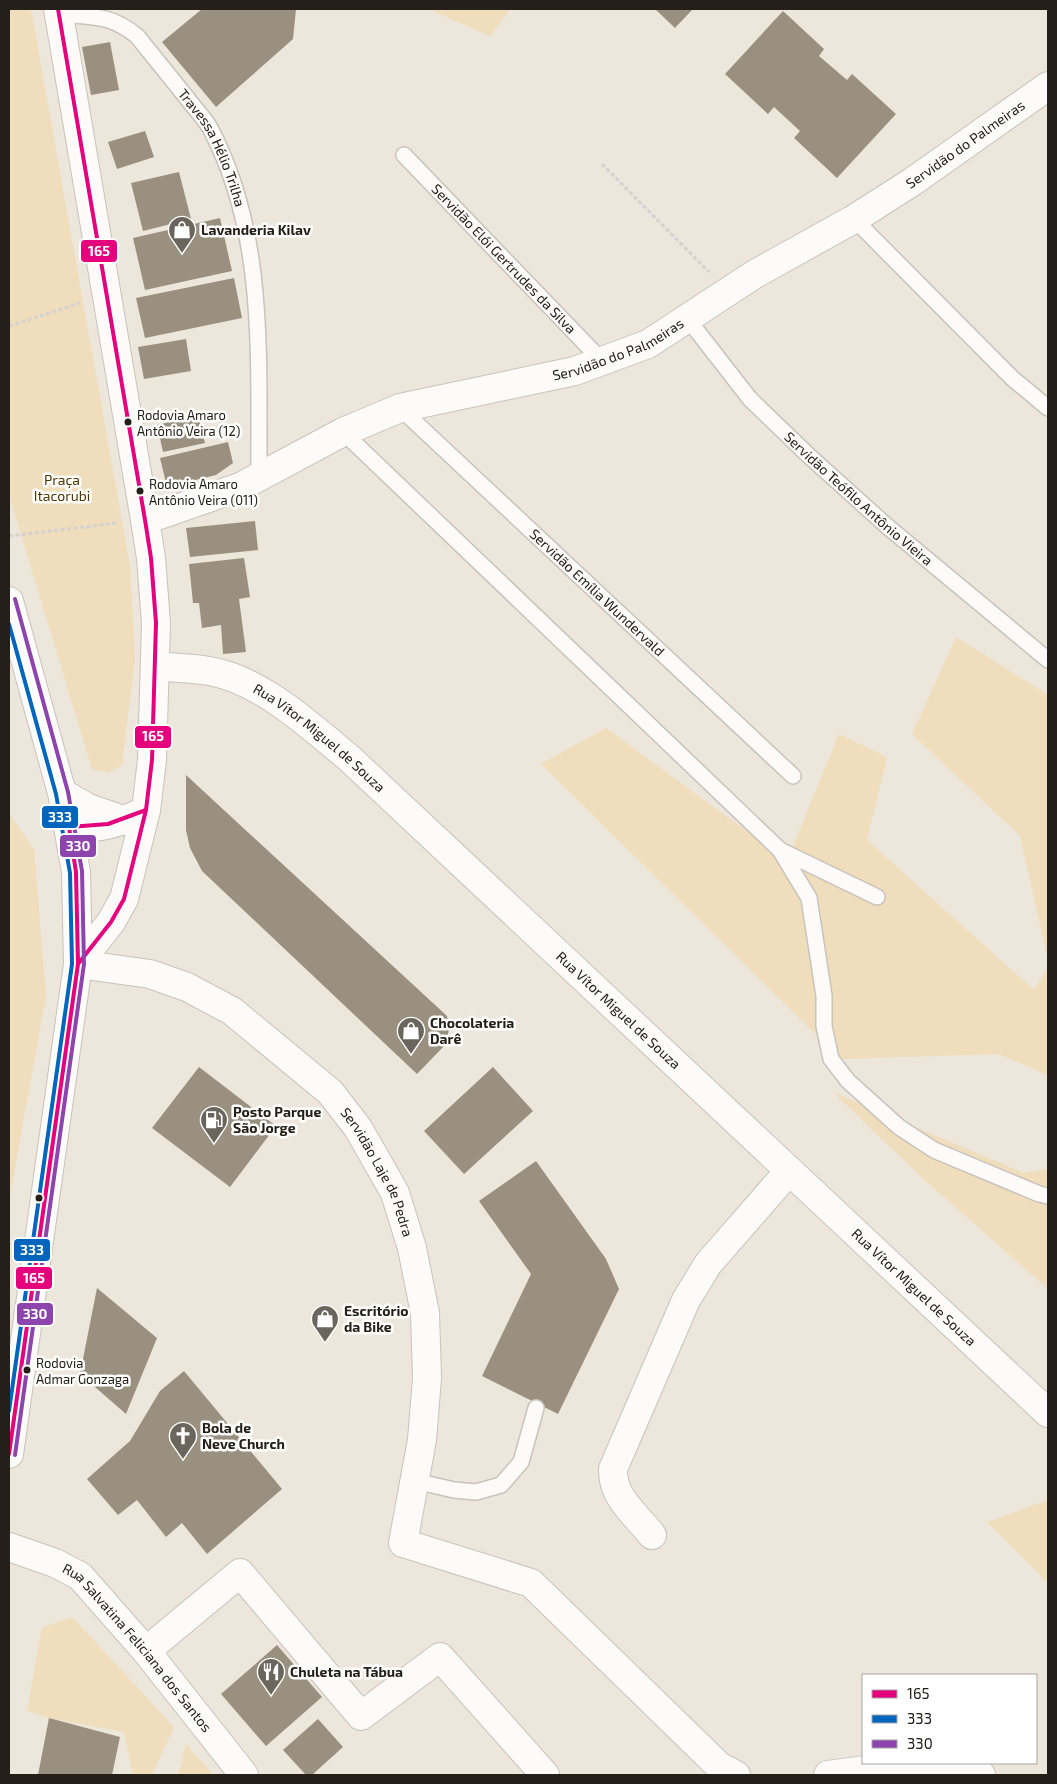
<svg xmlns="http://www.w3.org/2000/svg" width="1057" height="1784" viewBox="0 0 1057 1784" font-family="'Exo 2',sans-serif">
<rect width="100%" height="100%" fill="#ece6db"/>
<path fill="#f0ddbc" d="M9,9H31L130,566L135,659L122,765L109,772L92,769L9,495Z
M428,9H511L490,36Z
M956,637L1048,695V961L1020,836L912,734Z
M606,728L787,861L839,734L887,757L867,840L1034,990L1048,967V1075L999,1054L841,1059L541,764Z
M9,814L34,849L46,996L9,1201Z
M833,1092L1024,1173L1048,1169V1289L917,1173Z
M1048,1500V1583L987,1522Z
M72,1617L174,1727L152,1775H133L124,1732L49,1718L27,1711L42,1628Z
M186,1744L213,1775H178Z"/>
<path fill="#99907f" d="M202,9H296L293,39L216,107L162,42Z
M655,9H693L675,28Z
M783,11L824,49L819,56L847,80L852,74L896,114L837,178L794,138L800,131L774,107L768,114L725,74Z
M110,42L119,90L91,95L82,47Z
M145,131L154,157L117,169L108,142Z
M179,172L191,219L143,231L131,183Z
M220,218L232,271L145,290L133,238Z
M234,278L242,318L145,338L136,298Z
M186,339L191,371L144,379L138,347Z
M198,416L205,443L163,452L157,425Z
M228,442L233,463L216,475L167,487L160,458Z
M255,521L258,550L190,557L186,528Z
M244,558L250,597L239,599L246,652L223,654L221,625L202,628L199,603H193L189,564Z
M186,775L447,1016L449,1029L446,1044L417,1074L202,871L190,848L186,830Z
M199,1067L276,1126L230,1187L152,1128Z
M493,1067L533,1111L464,1174L424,1131Z
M536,1161L606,1259L619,1289L558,1414L482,1376L531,1274L479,1201Z
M97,1288L157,1338L126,1414L80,1374Z
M184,1371L282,1489L207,1554L182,1523L166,1537L137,1500L118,1515L87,1479L130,1441L160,1391Z
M277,1645L322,1697L266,1746L221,1694Z
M49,1718L120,1737L112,1775H38Z
M318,1719L343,1747L312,1775H306L283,1750Z"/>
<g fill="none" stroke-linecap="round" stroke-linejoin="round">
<defs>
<g id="service">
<path id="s1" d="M59,14C93,17 110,14 137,36C154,57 170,77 187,98C194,108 204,117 210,128C267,235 258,360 259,478"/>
<path id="s2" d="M404,155L603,362"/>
<path d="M854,219L1012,378L1048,408"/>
<path id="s3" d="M687,318L750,399L808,455L888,527L1048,660"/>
<path id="s4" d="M400,408L793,776"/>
<path d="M343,432L780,850L809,898L824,996V1026L831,1059L848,1081L899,1127L934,1150L1039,1194L1048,1196"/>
<path d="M780,850L877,897"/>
<path d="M415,1481L454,1490L476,1492L501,1485L521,1462L536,1408"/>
</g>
<g id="minor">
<path id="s5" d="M145,520L240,487L343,432L400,408L575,371L648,344L755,274L854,219L912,182L1048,86"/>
<path id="s6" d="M156,666C173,668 192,668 209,671C260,679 310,726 349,758L1048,1413"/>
<path id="s7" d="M78,964L150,974L187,987L232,1011L330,1092L358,1128L395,1193L412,1248L425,1313L427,1378L422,1440L403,1543L531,1583L719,1766L736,1775"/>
<path d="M652,1535C635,1514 612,1497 613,1469L686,1300L708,1264L789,1171"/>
<path id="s8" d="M9,1547L55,1563L80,1576L146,1651L244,1775"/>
<path d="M146,1651L240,1573L361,1716L440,1657L545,1775"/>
<path d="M934,1763L959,1765L981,1775"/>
<path d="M828,1775L918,1763"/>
</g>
<path id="secondary" d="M58,9L145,520L151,558L156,623L152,760L146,810L124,899L111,922L78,964"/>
<path id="primary" d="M9,601L62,793L76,872L78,964L9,1454
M62,793L88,808L126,821
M69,827C97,829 120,824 146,810"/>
</defs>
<use href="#service" stroke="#c8c3bb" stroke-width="18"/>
<use href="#minor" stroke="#c8c3bb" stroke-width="30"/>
<use href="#secondary" stroke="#c8c3bb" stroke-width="30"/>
<use href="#primary" stroke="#c8c3bb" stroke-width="30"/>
<path stroke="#d4d2d0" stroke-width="3" stroke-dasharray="4 2.5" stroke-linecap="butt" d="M602,164L709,272
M9,326L80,303
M9,536L117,523"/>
<use href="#service" stroke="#fcfbfa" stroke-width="15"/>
<use href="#minor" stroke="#fcfbfa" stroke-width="28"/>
<use href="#secondary" stroke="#fcfbfa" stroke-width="28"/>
<use href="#primary" stroke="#fcfbfa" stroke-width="28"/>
<defs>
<path id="bus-1" d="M58,9L145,520L151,558L156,623L152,760L146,810L124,899L111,922L78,964
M9,1454L78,964L76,872L69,827L108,824L146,810"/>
<path id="bus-2" d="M9,624L56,794L70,873L72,964L9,1411"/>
<path id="bus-3" d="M15,599L68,792L82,871L84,964L15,1455"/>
</defs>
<use href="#bus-1" stroke="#fff" stroke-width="8"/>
<use href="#bus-2" stroke="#fff" stroke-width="8"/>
<use href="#bus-3" stroke="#fff" stroke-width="8"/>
<use href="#bus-1" stroke="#e5007d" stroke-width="4"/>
<use href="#bus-2" stroke="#0065bd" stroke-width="4"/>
<use href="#bus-3" stroke="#8e44ad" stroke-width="4"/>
</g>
<defs>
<symbol id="shop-pin" viewBox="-11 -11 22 30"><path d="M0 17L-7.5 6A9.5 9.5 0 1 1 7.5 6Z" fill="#6a655d" stroke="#fff"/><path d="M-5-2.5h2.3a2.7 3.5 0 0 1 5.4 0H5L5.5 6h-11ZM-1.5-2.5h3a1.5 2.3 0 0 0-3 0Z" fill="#fff"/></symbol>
<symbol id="fuel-pin" viewBox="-11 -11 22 30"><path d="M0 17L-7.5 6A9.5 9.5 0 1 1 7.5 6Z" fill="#6a655d" stroke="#fff"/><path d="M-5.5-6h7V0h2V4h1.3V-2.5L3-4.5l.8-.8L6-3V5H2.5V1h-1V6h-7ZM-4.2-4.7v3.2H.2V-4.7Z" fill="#fff"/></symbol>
<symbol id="church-pin" viewBox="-11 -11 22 30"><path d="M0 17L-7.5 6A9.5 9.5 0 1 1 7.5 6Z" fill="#6a655d" stroke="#fff"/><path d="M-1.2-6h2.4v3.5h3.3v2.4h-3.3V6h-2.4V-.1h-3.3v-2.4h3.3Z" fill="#fff"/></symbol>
<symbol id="restaurant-pin" viewBox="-11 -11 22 30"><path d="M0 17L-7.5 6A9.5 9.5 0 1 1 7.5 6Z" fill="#6a655d" stroke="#fff"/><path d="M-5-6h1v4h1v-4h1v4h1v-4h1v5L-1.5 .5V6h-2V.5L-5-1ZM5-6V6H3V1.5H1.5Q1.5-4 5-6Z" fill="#fff"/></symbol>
</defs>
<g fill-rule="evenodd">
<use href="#shop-pin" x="166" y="214" width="32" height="43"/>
<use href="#shop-pin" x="395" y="1015" width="32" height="43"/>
<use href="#fuel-pin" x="198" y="1104" width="32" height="43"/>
<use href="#shop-pin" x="309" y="1303" width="32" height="43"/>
<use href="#church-pin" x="167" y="1420" width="32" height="43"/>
<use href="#restaurant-pin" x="255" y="1656" width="32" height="43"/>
</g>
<g fill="#242019" stroke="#fff" stroke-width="2">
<circle cx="128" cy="422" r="4.5"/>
<circle cx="140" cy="491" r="4.5"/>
<circle cx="39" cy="1198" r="4.5"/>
<circle cx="27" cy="1370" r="4.5"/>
</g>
<g text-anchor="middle" stroke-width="5" stroke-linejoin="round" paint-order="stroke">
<g font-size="13" fill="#242019" stroke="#fff" text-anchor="start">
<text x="137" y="420">Rodovia Amaro<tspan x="137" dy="16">Antônio Veira (12)</tspan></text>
<text x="149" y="489">Rodovia Amaro<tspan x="149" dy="16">Antônio Veira (011)</tspan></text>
<text x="36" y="1368">Rodovia<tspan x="36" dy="16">Admar Gonzaga</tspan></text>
</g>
<g font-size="14" fill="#242019" stroke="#fff">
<text dy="5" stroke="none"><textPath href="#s5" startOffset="911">Servidão do Palmeiras</textPath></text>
<text dy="5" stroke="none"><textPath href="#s1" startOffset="219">Travessa Hélio Trilha</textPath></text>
<text dy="5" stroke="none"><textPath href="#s2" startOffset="144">Servidão Elói Gertrudes da Silva</textPath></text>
<text dy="5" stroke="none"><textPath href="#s5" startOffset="506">Servidão do Palmeiras</textPath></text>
<text dy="5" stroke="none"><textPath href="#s3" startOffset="250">Servidão Teófilo Antônio Vieira</textPath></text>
<text dy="5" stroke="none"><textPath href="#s4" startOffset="270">Servidão Emília Wundervald</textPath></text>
<text dy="5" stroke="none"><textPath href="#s6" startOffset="184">Rua Vítor Miguel de Souza</textPath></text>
<text dy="5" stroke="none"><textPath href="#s6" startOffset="589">Rua Vítor Miguel de Souza</textPath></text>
<text dy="5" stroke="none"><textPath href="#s7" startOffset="384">Servidão Laje de Pedra</textPath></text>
<text dy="5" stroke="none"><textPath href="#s6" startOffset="994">Rua Vítor Miguel de Souza</textPath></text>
<text dy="5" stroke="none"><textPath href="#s8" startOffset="168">Rua Salvatina Feliciana dos Santos</textPath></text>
</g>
<g font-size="14" font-weight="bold" fill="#242019" stroke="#fff" text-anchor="start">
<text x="201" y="235">Lavanderia Kilav</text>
<text x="430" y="1028">Chocolateria<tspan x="430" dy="16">Darê</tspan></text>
<text x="233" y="1117">Posto Parque<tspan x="233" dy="16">São Jorge</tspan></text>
<text x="344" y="1316">Escritório<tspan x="344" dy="16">da Bike</tspan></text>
<text x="202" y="1433">Bola de<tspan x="202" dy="16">Neve Church</tspan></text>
<text x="290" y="1677">Chuleta na Tábua</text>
</g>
<g font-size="14" fill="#4f3704" stroke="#fff">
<text x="62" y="485">Praça<tspan x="62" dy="16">Itacorubi</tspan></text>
</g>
</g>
<g stroke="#fff" stroke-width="2">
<rect x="80" y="239" width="38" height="24" rx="5" fill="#e5007d"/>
<rect x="134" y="725" width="38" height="24" rx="5" fill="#e5007d"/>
<rect x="41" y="805" width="38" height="24" rx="5" fill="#0065bd"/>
<rect x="59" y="834" width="38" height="24" rx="5" fill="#8e44ad"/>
<rect x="13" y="1238" width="38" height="24" rx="5" fill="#0065bd"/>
<rect x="15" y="1266" width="38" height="24" rx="5" fill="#e5007d"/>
<rect x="16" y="1302" width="38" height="24" rx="5" fill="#8e44ad"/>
</g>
<g font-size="14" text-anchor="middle" font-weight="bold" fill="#fff">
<text x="99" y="256">165</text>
<text x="153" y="741">165</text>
<text x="60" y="822">333</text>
<text x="78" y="851">330</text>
<text x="32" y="1255">333</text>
<text x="34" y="1283">165</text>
<text x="35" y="1319">330</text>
</g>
<rect width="1057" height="1784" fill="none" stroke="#242019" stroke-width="20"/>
<rect x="862" y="1674" width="175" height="90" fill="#ffffff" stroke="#a7a6a3"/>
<rect x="872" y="1690" width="25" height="8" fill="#e5007d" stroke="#a7a6a3"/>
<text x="907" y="1699" font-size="15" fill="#242019">165</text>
<rect x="872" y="1715" width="25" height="8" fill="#0065bd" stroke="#a7a6a3"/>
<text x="907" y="1724" font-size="15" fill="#242019">333</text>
<rect x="872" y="1740" width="25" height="8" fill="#8e44ad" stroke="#a7a6a3"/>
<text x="907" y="1749" font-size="15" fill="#242019">330</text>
</svg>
